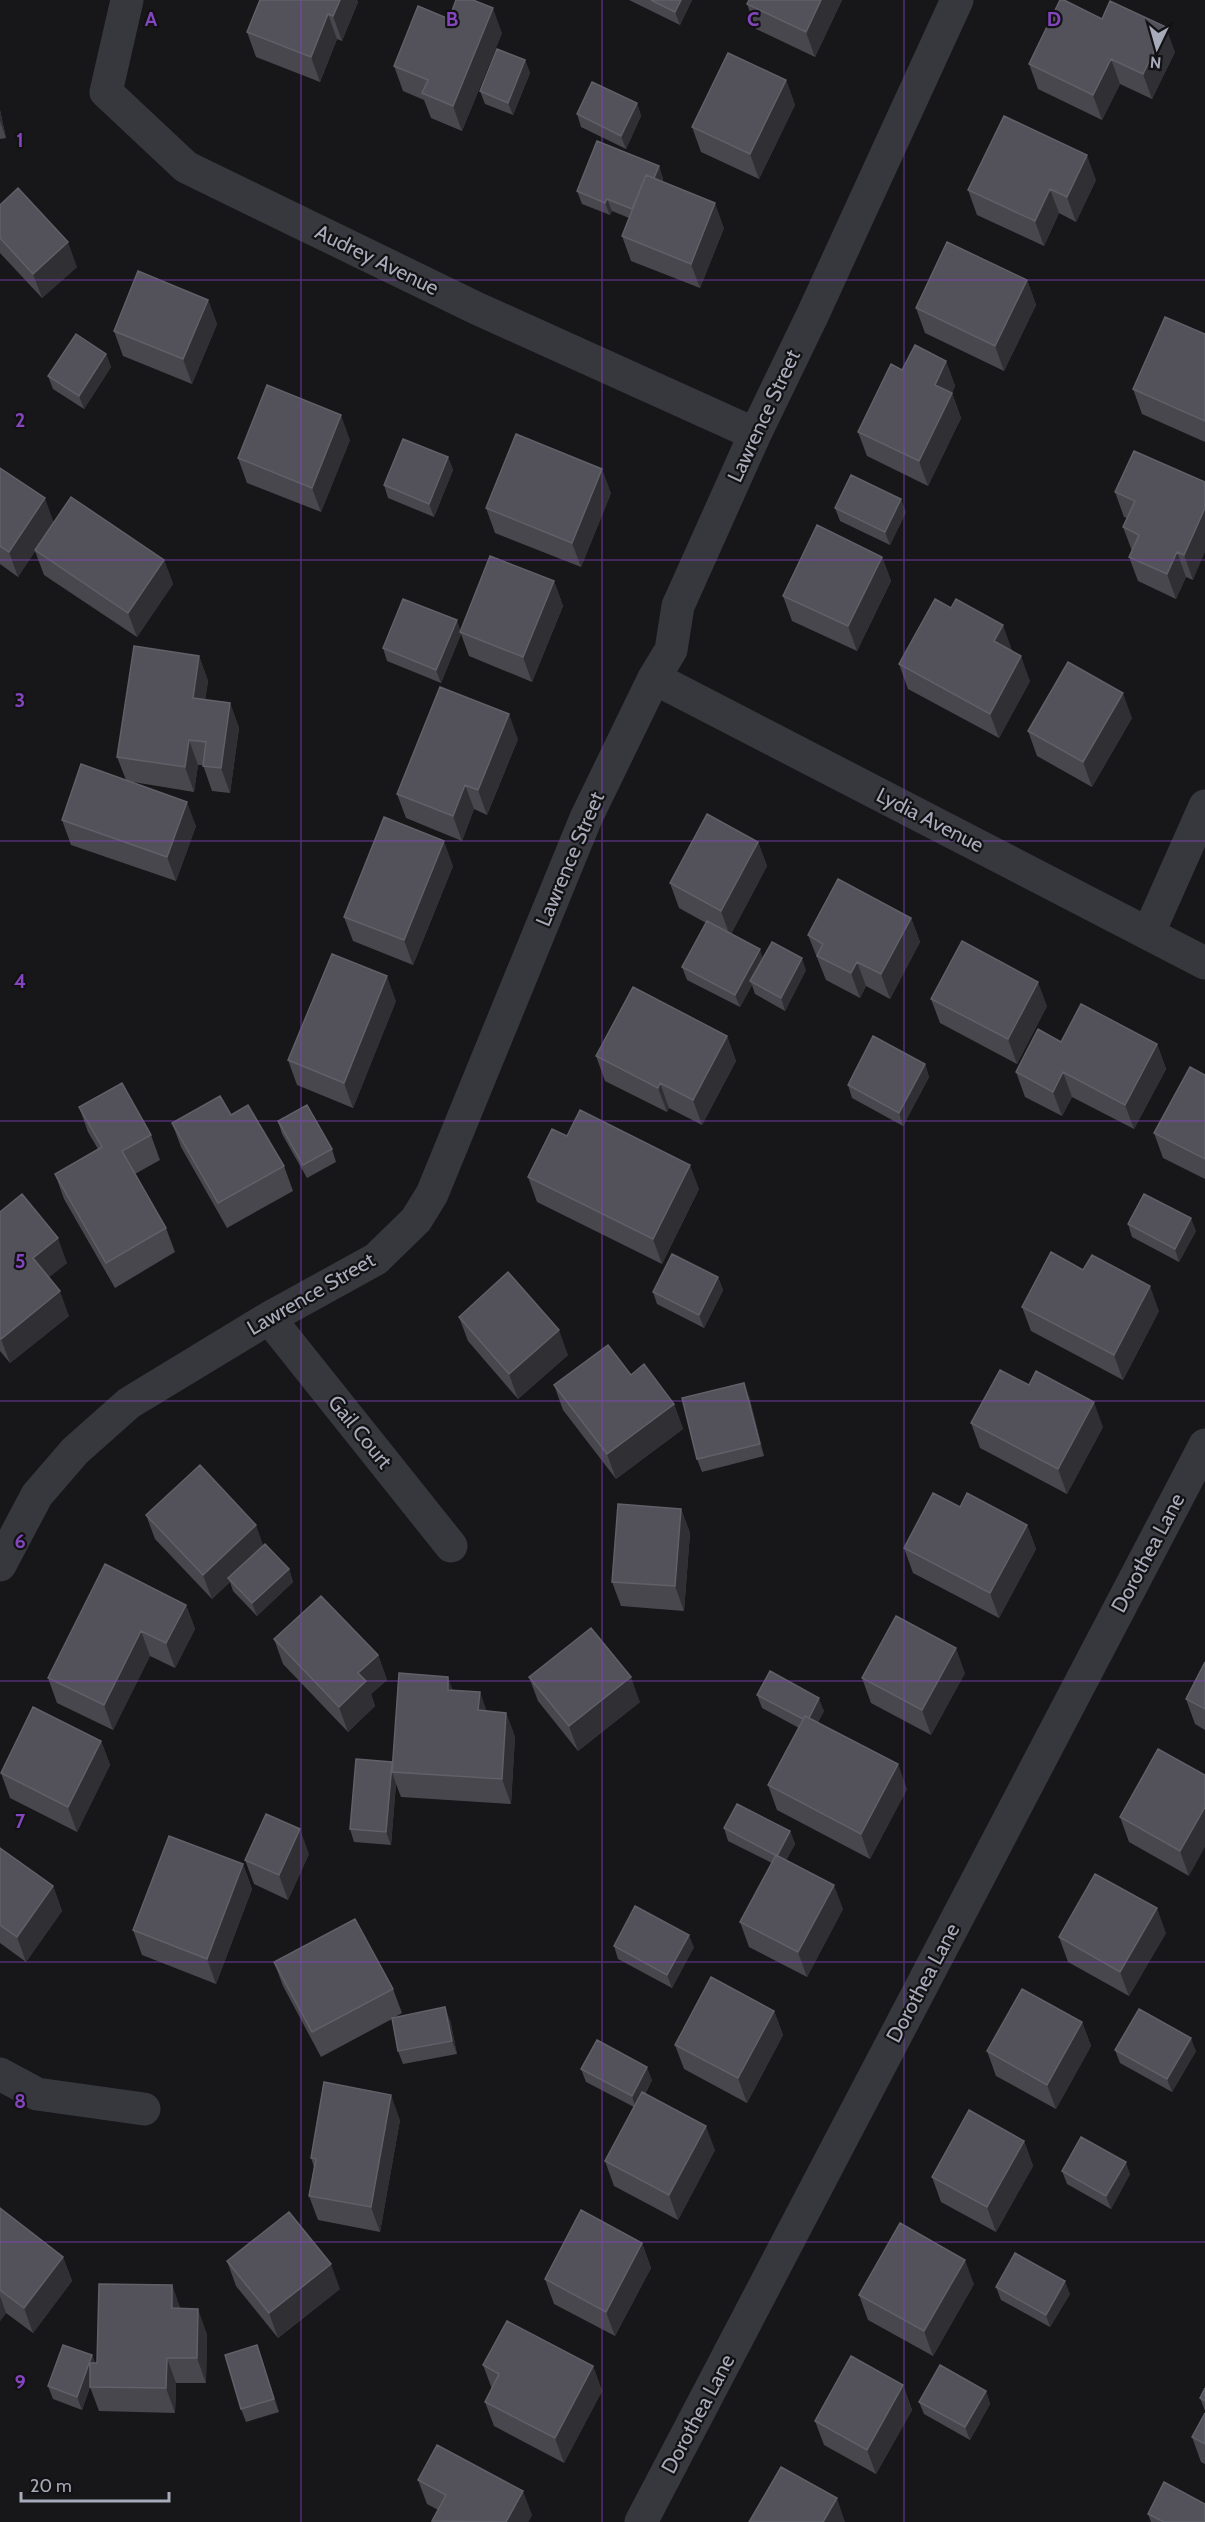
<svg xmlns="http://www.w3.org/2000/svg" width="1205" height="2522" viewBox="0 0 1205 2522" font-family="Cabin,sans-serif">
<rect width="100%" height="100%" fill="#171619"/>
<g fill="none" stroke-linecap="round" stroke-linejoin="round">
<path stroke="#37383e" stroke-width="33" d="M127,0L106,92L186,167L476,308L755,434
M654,678L1205,963
M1149,932L1205,806
M269,1318L451,1546
M0,1565L37,1495L75,1451L129,1403L269,1318L376,1259L416,1220L432,1194L586,818L654,678L671,650L678,606L755,434L813,314L957,0
M0,2074L37,2094L144,2109
M641,2522L1205,1445"/>
</g>
<path fill="#48474e" d="M260,0H357L358,2L342,41L337,39L320,82L256,57L247,32Z
M629,0H692L680,25Z
M749,0H842L815,57L756,29L747,4Z
M449,19L502,33L462,131L431,118L424,100L403,91L394,66Z
M1175,52L1152,99L1120,84L1102,120L1038,89L1029,64Z
M525,60L530,73L513,115L485,104L480,91Z
M786,80L795,105L759,179L701,152L692,127Z
M637,103L641,116L626,149L581,127L577,114Z
M0,110L6,138L0,139Z
M659,166L663,179L662,182L724,228L700,288L631,261L622,236L629,218L612,211L610,215L582,204L577,191Z
M1096,180L1076,222L1059,213L1044,246L977,215L968,190Z
M0,205L77,267L42,298L0,253Z
M1027,280L1036,305L1004,371L925,333L916,308Z
M208,300L217,324L192,384L123,356L114,331Z
M1205,334V442L1142,414L1133,389Z
M106,354L111,367L84,409L53,389L48,376Z
M946,361L955,386L952,393L961,418L928,486L867,456L858,432L902,370Z
M350,440L321,512L247,483L238,458Z
M448,457L453,470L434,517L388,498L384,485Z
M0,468L54,522L164,560L173,584L137,637L44,575L35,551L18,577L0,564Z
M1205,482L1193,580L1186,577L1176,599L1138,581L1129,557L1132,551L1123,527L1127,518L1124,517L1115,492Z
M611,493L581,567L495,533L486,508Z
M835,508L906,512L890,545L840,521Z
M882,557L891,581L857,651L792,621L783,596Z
M554,581L563,606L532,682L469,656L461,634L441,683L387,661L383,648L460,630Z
M1012,650L1011,651L1030,681L999,738L908,689L899,664Z
M199,656L208,681L205,700L230,703L239,728L230,793L212,791L203,765H198L194,792L133,782L196,826L176,881L71,845L62,820L126,780L117,757Z
M1132,718L1092,787L1037,756L1028,731Z
M518,739L487,815L474,809L462,841L406,818L397,794Z
M758,842L767,866L731,934L763,958L806,970L785,1011L755,994L752,985L740,1007L687,980L682,967L706,923L679,908L670,883Z
M453,866L413,965L353,941L344,917Z
M911,918L920,942L890,999L866,986L860,998L826,980L808,935Z
M931,999L1047,1006L1017,1064L940,1023Z
M396,1001L353,1108L297,1085L288,1060Z
M727,1036L736,1061L702,1125L669,1108L667,1112L605,1081L596,1056Z
M1061,1042L1157,1044L1166,1069L1134,1129L1072,1097L1062,1116L1025,1097L1016,1072Z
M925,1064L929,1077L903,1126L852,1098L848,1085Z
M1205,1075V1179L1163,1158L1154,1133Z
M79,1107L151,1135L160,1160L135,1174L166,1228L175,1252L115,1288L64,1199L55,1174L98,1149L88,1132Z
M231,1115L284,1166L293,1191L227,1228L181,1147L172,1123Z
M278,1121L332,1149L336,1162L307,1178L282,1134Z
M567,1136L699,1189L662,1264L537,1202L528,1177Z
M0,1212L67,1263L49,1277L69,1316L10,1363L0,1351Z
M1128,1224L1196,1231L1179,1262L1132,1237Z
M1083,1270L1159,1311L1123,1380L1031,1331L1022,1307Z
M718,1277L723,1290L704,1328L657,1304L653,1292Z
M459,1317L568,1355L518,1399L468,1341Z
M631,1375L674,1404L683,1429L616,1479L563,1410L554,1385Z
M749,1396L764,1456L702,1472L697,1459Z
M971,1423L1103,1427L1067,1494L980,1448Z
M960,1507L1027,1525L1036,1549L999,1618L913,1573L904,1548Z
M681,1509L690,1533L684,1611L621,1606L612,1582Z
M146,1515L263,1545L289,1569L293,1582L257,1616L233,1591L230,1582L212,1599L155,1539Z
M186,1605L195,1629L175,1668L150,1656L113,1730L57,1703L48,1678Z
M274,1639L378,1655L387,1680L371,1694L375,1706L348,1732L283,1664Z
M1205,1662V1730L1195,1724L1186,1699Z
M965,1673L931,1735L871,1703L862,1678Z
M529,1677L640,1702L578,1751L538,1701Z
M453,1690L487,1711L506,1713L515,1737L511,1804L401,1797L396,1784L391,1845L354,1842L350,1829L392,1762Z
M757,1695L824,1711L818,1722L907,1789L870,1859L777,1810L768,1785L799,1728L762,1708Z
M101,1741L110,1765L77,1832L10,1798L1,1773Z
M1158,1749L1189,1876L1129,1842L1120,1817Z
M724,1828L790,1831L795,1844L786,1860L843,1909L807,1977L749,1947L740,1922L772,1863L728,1841Z
M0,1848L53,1886L62,1911L26,1962L0,1943Z
M309,1854L288,1900L254,1884L245,1860Z
M243,1864L252,1889L216,1984L142,1955L133,1930Z
M1166,1933L1129,1996L1068,1962L1059,1937Z
M614,1946L694,1947L672,1988L618,1959Z
M274,1962L393,1989L402,2013L393,2018L450,2020L457,2054L403,2064L398,2051L392,2019L321,2057L283,1986Z
M774,2011L783,2035L747,2103L684,2069L675,2045Z
M1082,2022L1091,2046L1056,2109L996,2076L987,2051Z
M1115,2050L1196,2051L1172,2092L1120,2063Z
M581,2069L652,2080L645,2094L715,2150L678,2220L614,2186L605,2161L634,2107L586,2082Z
M400,2120L380,2232L318,2220L309,2196L314,2167L311,2158Z
M1024,2141L1033,2166L996,2232L941,2202L932,2177Z
M1062,2171L1130,2174L1111,2209L1067,2184Z
M0,2208L63,2257L72,2281L33,2333L6,2313L0,2321Z
M642,2243L651,2268L615,2336L554,2304L545,2279Z
M227,2261L340,2289L278,2338L236,2286Z
M974,2284L933,2356L868,2320L859,2295Z
M172,2285L180,2308L207,2334L206,2383H176L175,2413L99,2411L90,2387L82,2410L53,2399L48,2386L92,2355L95,2363H97Z
M996,2287L1070,2294L1050,2327L1001,2300Z
M257,2345L279,2412L246,2422L241,2409Z
M483,2365L593,2366L602,2391L564,2463L494,2426L485,2402L492,2389Z
M903,2385L912,2410L876,2474L824,2445L815,2421Z
M1205,2388V2411L1200,2398Z
M986,2391L990,2404L970,2440L924,2414L919,2402Z
M1205,2413V2464L1201,2462L1192,2437Z
M418,2480L532,2515L528,2522H432L438,2510L427,2504Z
M1148,2514L1205,2522H1151Z"/>
<path fill="#302f34" d="M340,0H357L358,2L342,41L333,16Z
M681,0H692L680,25L675,12Z
M821,0H842L815,57L806,32Z
M493,8L502,33L462,131L453,106Z
M328,14L337,39L320,82L311,57Z
M1166,27L1175,52L1152,99L1143,74Z
M1111,59L1120,84L1102,120L1093,95Z
M525,60L530,73L513,115L508,103Z
M786,80L795,105L759,179L750,154Z
M637,103L641,116L626,149L621,136Z
M0,110L6,138L0,121Z
M1087,155L1096,180L1076,222L1067,197Z
M659,166L663,179L645,225L640,212Z
M1050,189L1059,213L1044,246L1035,221Z
M607,199L612,211L610,215L605,203Z
M715,203L724,228L700,288L691,264Z
M68,242L77,267L42,298L33,274Z
M1027,280L1036,305L1004,371L995,346Z
M208,300L217,324L192,384L183,359Z
M106,354L111,367L84,409L79,396Z
M946,361L955,386L952,393L961,418L928,486L919,461L935,385Z
M341,415L350,440L321,512L312,488Z
M448,457L453,470L434,517L429,504Z
M602,469L611,493L581,567L572,543Z
M45,498L54,523L18,577L9,552Z
M901,499L906,512L890,545L885,532Z
M1205,508V552L1193,580L1184,555Z
M1177,552L1186,577L1176,599L1167,574Z
M882,557L891,581L857,651L848,626Z
M164,560L173,584L137,637L128,613Z
M554,581L563,606L532,682L523,657Z
M457,620L461,632H460L461,634L441,683L436,670Z
M1003,625L1012,650L1003,666L994,641Z
M199,656L208,681L202,723L193,698Z
M1021,656L1030,681L999,738L990,714Z
M1123,693L1132,718L1092,787L1083,762Z
M230,703L239,728L230,793L221,768Z
M509,714L518,739L487,815L478,790Z
M189,740L198,765L194,792L185,767Z
M465,785L474,809L462,841L453,816Z
M187,802L196,826L176,881L167,857Z
M444,841L453,866L413,965L404,940Z
M758,842L767,866L730,936L721,911Z
M911,918L920,942L890,999L881,974Z
M760,949L764,962L750,981L752,985L740,1007L735,995Z
M802,958L806,970L785,1011L781,998Z
M857,962L866,986L860,998L851,973Z
M387,976L396,1001L353,1108L344,1083Z
M1038,982L1047,1006L1017,1064L1008,1039Z
M727,1036L736,1061L702,1125L693,1100Z
M1157,1044L1166,1069L1134,1129L1125,1105Z
M925,1064L929,1077L903,1126L899,1113Z
M1063,1072L1072,1097L1062,1116L1053,1092Z
M660,1083L669,1108L667,1112L658,1088Z
M690,1165L699,1189L662,1264L653,1239Z
M1191,1218L1196,1231L1179,1262L1175,1249Z
M58,1238L67,1263L42,1283L33,1258Z
M718,1277L723,1290L704,1328L699,1315Z
M1150,1286L1159,1311L1123,1380L1114,1355Z
M60,1291L69,1316L10,1363L1,1339Z
M559,1330L568,1355L518,1399L509,1374Z
M744,1383L749,1396L764,1456L760,1444Z
M1094,1402L1103,1427L1067,1494L1058,1469Z
M674,1404L683,1429L616,1479L607,1454Z
M681,1509L690,1533L684,1611L675,1586Z
M256,1525L265,1550L228,1578L230,1582L212,1599L203,1575Z
M1027,1525L1036,1549L999,1618L990,1593Z
M289,1569L293,1582L257,1616L252,1603Z
M186,1605L195,1629L175,1668L166,1643Z
M141,1631L150,1656L113,1730L104,1705Z
M956,1648L965,1673L931,1735L922,1710Z
M378,1655L387,1680L371,1694L375,1706L348,1732L339,1707L358,1673Z
M448,1677L457,1702L448,1690Z
M631,1677L640,1702L578,1751L569,1726Z
M480,1692L489,1717L478,1710Z
M819,1698L824,1711L812,1734L807,1722Z
M506,1713L515,1737L511,1804L502,1779Z
M101,1741L110,1765L77,1832L68,1807Z
M898,1764L907,1789L870,1859L861,1834Z
M392,1772L396,1784L391,1845L386,1832Z
M1205,1807V1847L1189,1876L1180,1851Z
M300,1829L309,1854L288,1900L279,1875Z
M790,1831L795,1844L782,1869L777,1856Z
M243,1864L252,1889L216,1984L207,1959Z
M834,1885L843,1909L807,1977L798,1952Z
M53,1886L62,1911L26,1962L17,1937Z
M1157,1908L1166,1933L1129,1996L1120,1972Z
M689,1935L694,1947L672,1988L667,1975Z
M445,2007L450,2020L457,2054L452,2041Z
M774,2011L783,2035L747,2103L738,2078Z
M1082,2022L1091,2046L1056,2109L1047,2085Z
M1191,2038L1196,2051L1172,2092L1167,2079Z
M647,2067L652,2080L636,2109L632,2096Z
M391,2095L400,2120L380,2232L371,2207Z
M706,2126L715,2150L678,2220L669,2195Z
M1024,2141L1033,2166L996,2232L987,2207Z
M1126,2162L1130,2174L1111,2209L1106,2196Z
M642,2243L651,2268L615,2336L606,2312Z
M63,2257L72,2281L33,2333L24,2308Z
M965,2260L974,2284L933,2356L924,2331Z
M331,2264L340,2289L278,2338L269,2313Z
M1065,2281L1070,2294L1050,2327L1046,2315Z
M172,2285L181,2310L172,2308Z
M0,2296L6,2313L0,2321Z
M198,2309L207,2334L206,2383L197,2358Z
M257,2345L262,2358L279,2412L274,2399Z
M92,2355L97,2368L82,2410L77,2397Z
M167,2358L176,2383L175,2413L166,2388Z
M593,2366L602,2391L564,2463L555,2438Z
M903,2385L912,2410L876,2474L867,2450Z
M986,2391L990,2404L970,2440L965,2427Z
M523,2491L532,2515L528,2522H506Z
M837,2498L845,2522H823Z"/>
<path fill="#53525a" stroke="#606068" stroke-width="1.5" d="M260,0H340L333,16L328,14L311,57L247,32Z
M456,0H473L493,8L453,106L422,93L428,80L394,66L418,6L449,19Z
M651,0H681L675,12Z
M749,0H821L806,32L747,4Z
M1060,0H1064L1102,19L1110,1L1166,27L1143,74L1111,59L1093,95L1029,64Z
M497,49L525,60L508,103L480,91Z
M728,53L786,80L750,154L692,127Z
M592,82L637,103L621,136L577,114Z
M1004,116L1087,155L1067,197L1050,189L1035,221L968,190Z
M597,141L659,166L654,178L646,175L632,209L607,199L605,203L577,191Z
M646,175L715,203L691,264L622,236Z
M18,188L68,242L33,274L0,238V205Z
M947,242L1027,280L995,346L916,308Z
M138,271L208,300L183,359L114,331Z
M1165,317L1205,334V421L1133,389Z
M76,334L106,354L79,396L48,376Z
M915,345L946,361L935,385L952,393L919,461L858,432L891,364L902,370Z
M267,385L341,415L312,488L238,458Z
M516,434L602,469L572,543L486,508Z
M403,439L448,457L429,504L384,485Z
M1134,451L1205,482V508L1184,555L1177,552L1167,574L1129,557L1139,535L1123,527L1135,501L1115,492Z
M0,468L45,498L9,552L0,546Z
M851,475L901,499L885,532L835,508Z
M71,497L164,560L128,613L35,550Z
M817,525L882,557L848,626L783,596Z
M490,556L554,581L523,657L460,632Z
M403,599L457,620L436,670L383,648Z
M935,599L951,608L956,599L1003,625L994,641L1021,656L990,714L899,664Z
M134,646L199,656L193,698L230,703L221,768L203,766L206,742L189,740L185,767L117,757Z
M1068,662L1123,693L1083,762L1028,731Z
M440,687L509,714L478,790L465,785L453,816L397,794Z
M81,764L187,802L167,857L62,820Z
M707,814L758,842L721,911L670,883Z
M384,817L444,841L404,940L344,917Z
M838,879L911,918L881,974L857,962L851,973L817,956L823,944L808,935Z
M707,921L760,949L735,995L682,967Z
M962,941L1038,982L1008,1039L931,999Z
M772,942L802,958L781,998L750,981Z
M332,954L387,976L344,1083L288,1060Z
M633,987L727,1036L693,1100L660,1083L658,1088L596,1056Z
M1081,1004L1157,1044L1125,1105L1063,1072L1053,1092L1016,1072L1038,1029L1061,1042Z
M873,1036L925,1064L899,1113L848,1085Z
M1190,1067L1205,1075V1159L1154,1133Z
M122,1083L151,1135L122,1151L166,1228L106,1263L55,1174L102,1147L79,1107Z
M220,1096L231,1115L248,1105L284,1166L218,1203L172,1123Z
M307,1105L332,1149L303,1165L278,1121Z
M580,1110L690,1165L653,1239L528,1177L552,1129L567,1136Z
M22,1194L58,1238L33,1258L60,1291L1,1339L0,1337V1212Z
M1144,1194L1191,1218L1175,1249L1128,1224Z
M1051,1252L1083,1270L1092,1255L1150,1286L1114,1355L1022,1307Z
M672,1254L718,1277L699,1315L653,1292Z
M508,1272L559,1330L509,1374L459,1317Z
M608,1345L631,1375L644,1364L674,1404L607,1454L554,1385Z
M1000,1370L1029,1385L1036,1371L1094,1402L1058,1469L971,1423Z
M744,1383L760,1444L697,1459L682,1398Z
M200,1465L256,1525L203,1575L146,1515Z
M933,1493L960,1507L967,1493L1027,1525L990,1593L904,1548Z
M618,1504L681,1509L675,1586L612,1582Z
M265,1544L289,1569L252,1603L228,1578Z
M105,1564L186,1605L166,1643L141,1631L104,1705L48,1678Z
M321,1596L378,1655L358,1673L366,1681L339,1707L274,1639Z
M896,1616L956,1648L922,1710L862,1678Z
M591,1628L631,1677L569,1726L529,1677Z
M1205,1662V1709L1186,1699Z
M770,1671L819,1698L809,1718L805,1716L803,1719L757,1695Z
M399,1673L448,1677V1690L480,1692L478,1710L506,1713L502,1779L392,1772Z
M33,1707L101,1741L68,1807L1,1773Z
M805,1716L898,1764L861,1834L768,1785Z
M1158,1749L1205,1775V1807L1180,1851L1120,1817Z
M356,1759L392,1762L386,1832L350,1829Z
M737,1804L790,1831L777,1856L724,1828Z
M266,1814L300,1829L279,1875L245,1860Z
M169,1836L243,1864L207,1959L133,1930Z
M0,1848L53,1886L17,1937L0,1925Z
M776,1855L834,1885L798,1952L740,1922Z
M1095,1874L1157,1908L1120,1972L1059,1937Z
M635,1906L689,1935L667,1975L614,1946Z
M355,1919L393,1989L312,2032L274,1962Z
M711,1977L774,2011L738,2078L675,2045Z
M1022,1989L1082,2022L1047,2085L987,2051Z
M445,2007L452,2041L398,2051L392,2018Z
M1139,2009L1191,2038L1167,2079L1115,2050Z
M597,2040L647,2067L632,2096L581,2069Z
M324,2082L391,2095L371,2207L309,2196L316,2159L311,2158Z
M642,2092L706,2126L669,2195L605,2161Z
M969,2110L1024,2141L987,2207L932,2177Z
M1081,2137L1126,2162L1106,2196L1062,2171Z
M0,2208L63,2257L24,2308L0,2290Z
M581,2210L642,2243L606,2312L545,2279Z
M289,2212L331,2264L269,2313L227,2261Z
M900,2223L965,2260L924,2331L859,2295Z
M1015,2253L1065,2281L1046,2315L996,2287Z
M99,2284L172,2285V2308L198,2309L197,2358H167L166,2388L90,2387V2363H97Z
M507,2321L593,2366L555,2438L485,2402L499,2374L483,2365Z
M63,2345L92,2355L77,2397L48,2386Z
M257,2345L274,2399L241,2409L225,2355Z
M851,2356L903,2385L867,2450L815,2421Z
M940,2365L986,2391L965,2427L919,2402Z
M1205,2388V2401L1200,2398Z
M1205,2413V2444L1192,2437Z
M437,2445L523,2491L506,2522L432,2521L446,2495L418,2480Z
M781,2467L837,2498L823,2522H749Z
M1164,2482L1205,2504V2522H1164L1148,2514Z"/>
<path fill="none" stroke="#8445be" stroke-width="1.5" stroke-opacity="0.55" d="M301,0V2522M602,0V2522M904,0V2522M0,280H1205M0,560H1205M0,841H1205M0,1121H1205M0,1401H1205M0,1681H1205M0,1962H1205M0,2242H1205"/>
<g text-anchor="middle" stroke-width="4.5" stroke-linejoin="round" paint-order="stroke">
<g font-size="21" fill="#a8abb9" stroke="#121114">
<text transform="translate(377 260) rotate(26)" y="7">Audrey Avenue</text>
<text transform="translate(764 416) rotate(-65)" y="7">Lawrence Street</text>
<text transform="translate(930 820) rotate(27)" y="7">Lydia Avenue</text>
<text transform="translate(570 859) rotate(-67)" y="7">Lawrence Street</text>
<text transform="translate(311 1294) rotate(-30)" y="7">Lawrence Street</text>
<text transform="translate(360 1432) rotate(51)" y="7">Gail Court</text>
<text transform="translate(1148 1553) rotate(-62)" y="7">Dorothea Lane</text>
<text transform="translate(923 1983) rotate(-62)" y="7">Dorothea Lane</text>
<text transform="translate(698 2414) rotate(-62)" y="7">Dorothea Lane</text>
</g>
</g>
<g font-size="20" text-anchor="middle" font-weight="bold" fill="#8445be" stroke="#121114" stroke-width="4.5" stroke-linejoin="round" paint-order="stroke">
<text x="151" y="26">A</text>
<text x="452" y="26">B</text>
<text x="753" y="26">C</text>
<text x="1054" y="26">D</text>
<text x="20" y="147">1</text>
<text x="20" y="427">2</text>
<text x="20" y="707">3</text>
<text x="20" y="988">4</text>
<text x="20" y="1268">5</text>
<text x="20" y="1548">6</text>
<text x="20" y="1828">7</text>
<text x="20" y="2108">8</text>
<text x="20" y="2389">9</text>
</g>
<g transform="translate(1157 48) rotate(185)" stroke="#121114" stroke-width="4.5" paint-order="stroke">
<path d="M0-4.5L10 22L0 15L-10 22Z" fill="#a8abb9"/>
<text y="-9" font-size="16" font-weight="bold" text-anchor="middle" fill="#a8abb9">N</text>
</g>
<path d="M21 2492v9h148v-9" fill="none" stroke="#a8abb9" stroke-width="3"/>
<text x="30" y="2492" font-size="18" fill="#a8abb9" stroke="#121114" stroke-width="4.5" paint-order="stroke">20 m</text>
</svg>
